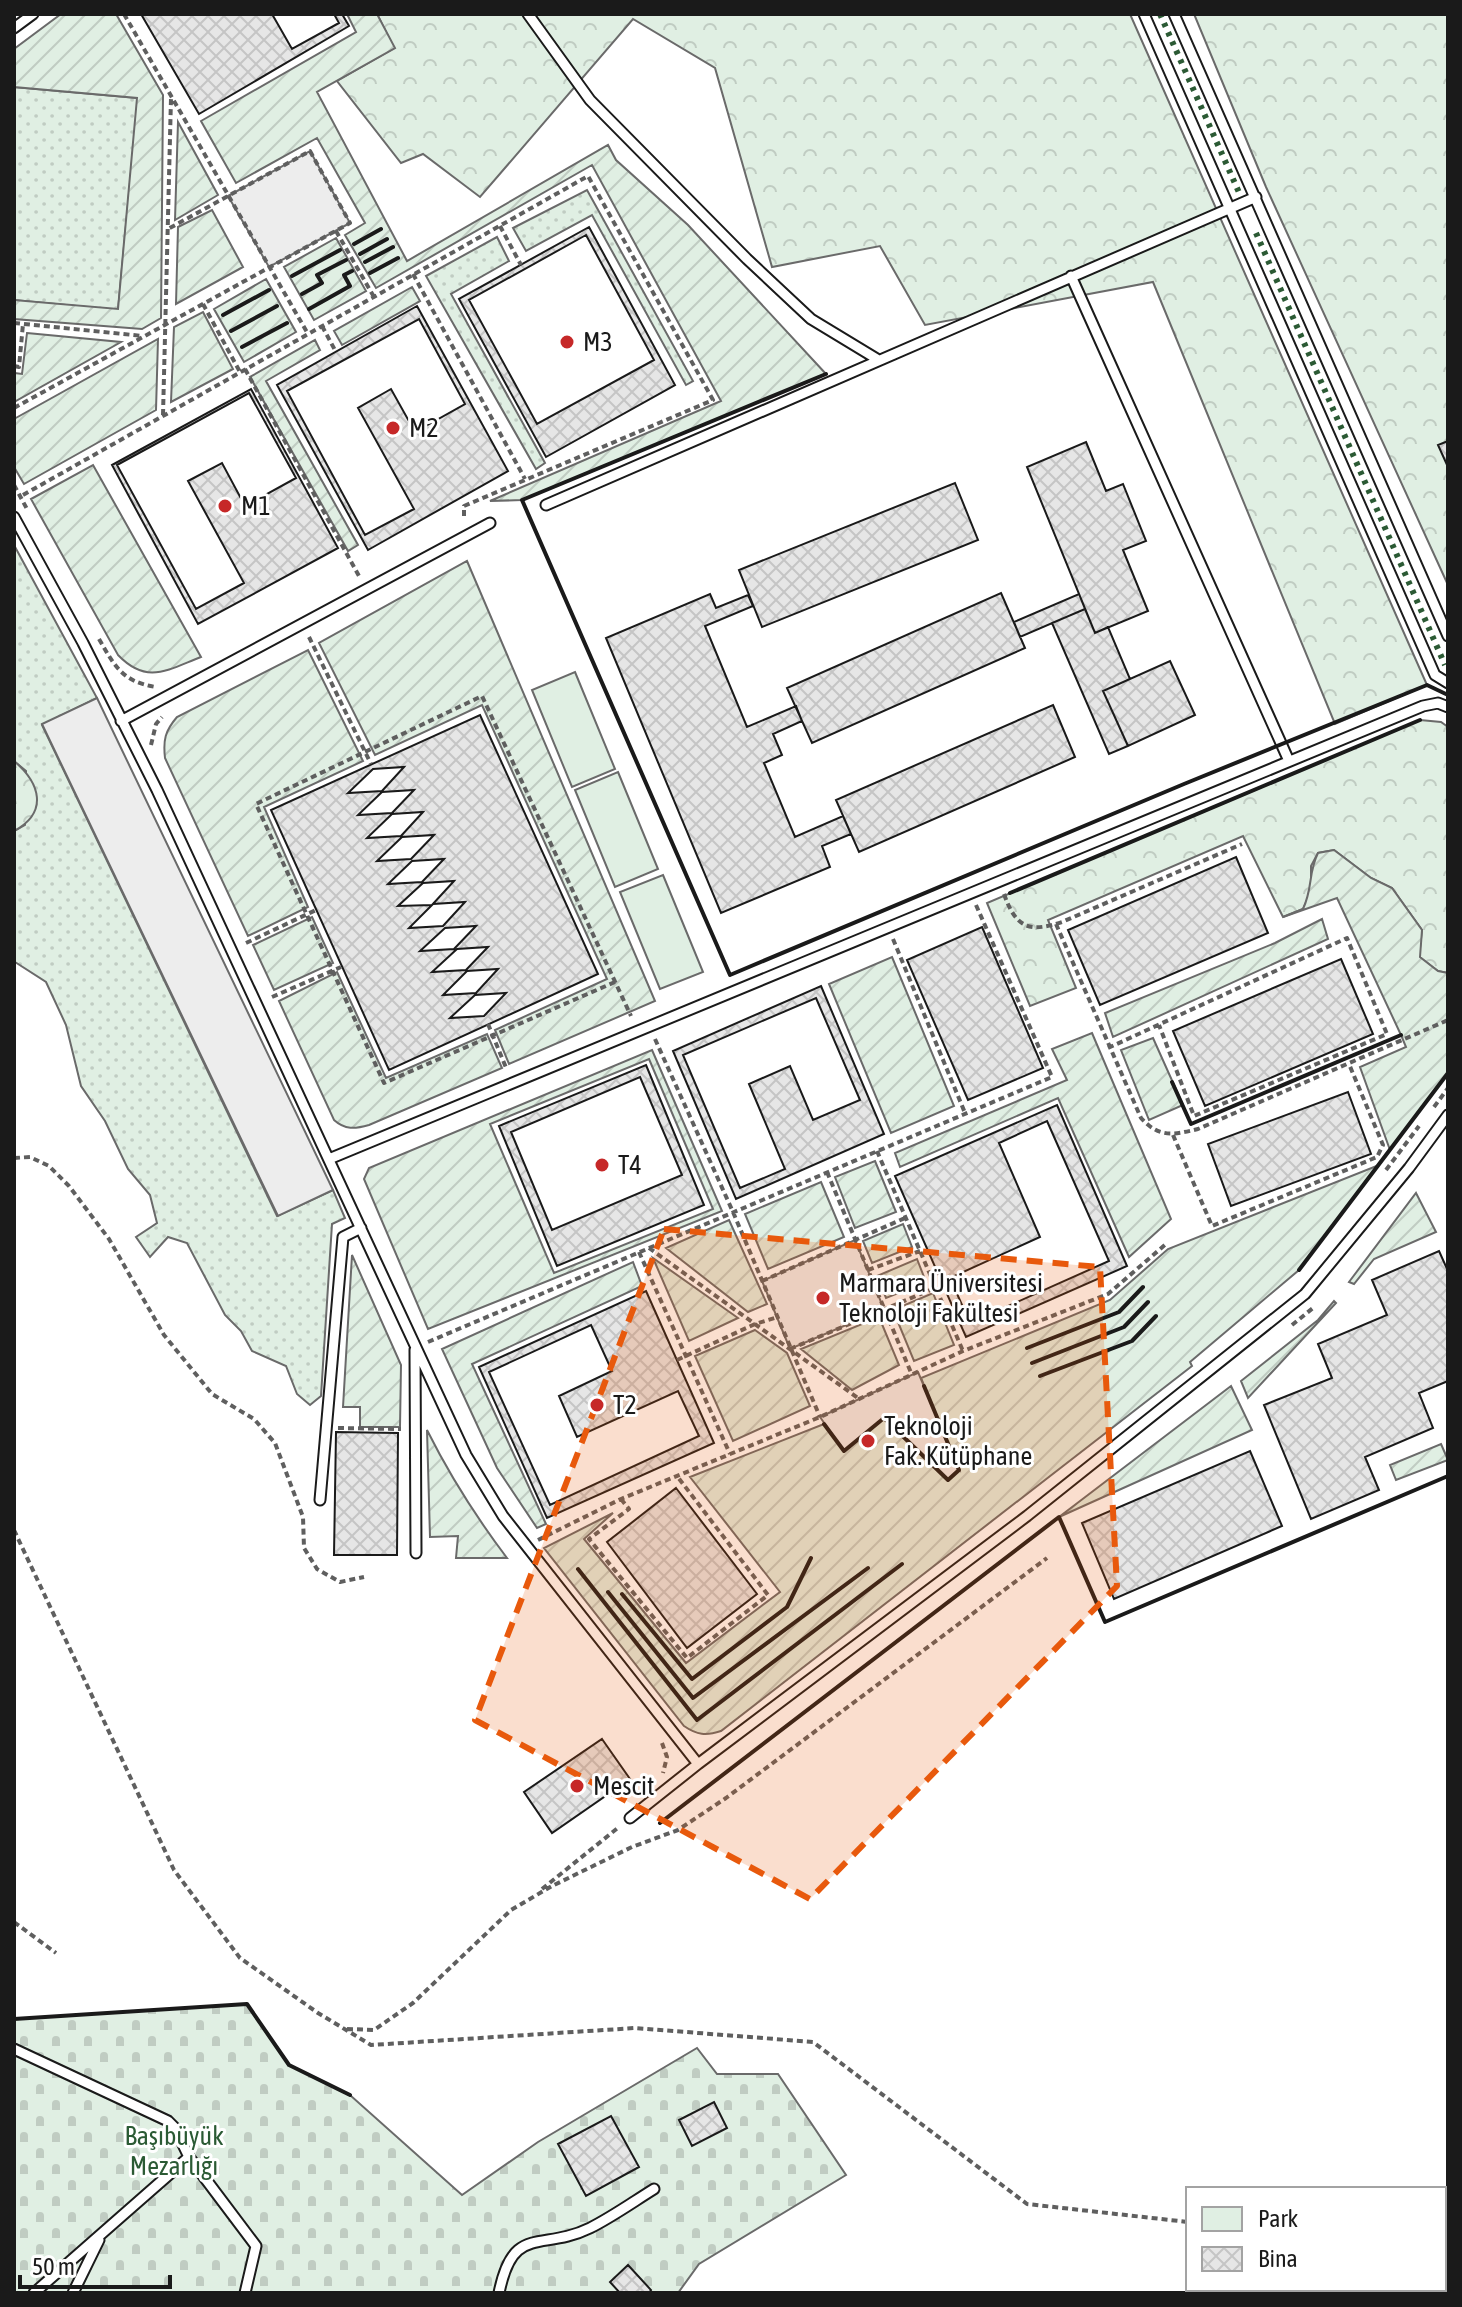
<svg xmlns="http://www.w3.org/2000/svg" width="1462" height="2307" viewBox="0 0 1462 2307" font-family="'Asap Condensed',sans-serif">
<defs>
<pattern id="grass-dots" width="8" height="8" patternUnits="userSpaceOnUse" patternTransform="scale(2)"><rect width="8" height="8" fill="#e0efe3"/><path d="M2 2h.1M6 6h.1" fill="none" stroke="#c0ccc2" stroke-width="1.8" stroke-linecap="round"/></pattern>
<pattern id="forest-crowns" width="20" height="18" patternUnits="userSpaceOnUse" patternTransform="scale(2)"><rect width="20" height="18" fill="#e0efe3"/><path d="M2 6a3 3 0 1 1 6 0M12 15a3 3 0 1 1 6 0" fill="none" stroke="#c0ccc2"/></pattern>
<pattern id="cemetery-stones" width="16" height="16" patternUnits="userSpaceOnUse" patternTransform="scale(2)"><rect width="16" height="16" fill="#e0efe3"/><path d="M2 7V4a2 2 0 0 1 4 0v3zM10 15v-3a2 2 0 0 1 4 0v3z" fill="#c0ccc2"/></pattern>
<pattern id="garden-furrows" width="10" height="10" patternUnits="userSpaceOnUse" patternTransform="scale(2)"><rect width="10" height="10" fill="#e0efe3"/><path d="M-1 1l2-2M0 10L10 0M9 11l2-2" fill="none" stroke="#c0ccc2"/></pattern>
<pattern id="building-cross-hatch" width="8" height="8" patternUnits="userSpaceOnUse" patternTransform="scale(2)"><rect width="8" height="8" fill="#e6e6e6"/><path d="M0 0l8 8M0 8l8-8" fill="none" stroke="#c5c5c5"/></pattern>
</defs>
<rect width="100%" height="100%" fill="#fff"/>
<path fill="url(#grass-dots)" stroke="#6a6a6a" stroke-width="2" d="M14,87L138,98L118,310L14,300Z
M587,190L693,381L686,385L592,215L526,251L513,228Z
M497,237L509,261L451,294L545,463L536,469L426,276Z
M14,545L97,698L42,725L277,1216L333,1190L345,1218L332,1224L321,1396L310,1405L297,1394L286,1366L252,1351L241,1331L225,1315L187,1243L168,1237L150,1257L136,1237L157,1223L150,1195L128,1169L105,1121L81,1086L66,1025L46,982L15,962L14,831L25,825L26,771L14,761Z"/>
<path fill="url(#forest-crowns)" stroke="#6a6a6a" stroke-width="2" d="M377,14H1130L1427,685L1335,724L1153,282L925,325L880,246L772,267L715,68L633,19L480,197L423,154L401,163L337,81L394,48Z
M1194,14H1448V585L1266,187Z
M1420,720L1441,722L1448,727V973L1438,971L1419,957L1422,930L1392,888L1371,878L1334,850L1318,853L1311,866V891L1303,909L1283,917L1243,836L1048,920L1076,988L1030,1006L987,903Z
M14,761C40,783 49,812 14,831Z"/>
<path fill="url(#cemetery-stones)" stroke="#6a6a6a" stroke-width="2" d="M247,2004L289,2065L350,2095L462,2195L538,2142L697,2048L717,2074H778L846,2175L699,2264L678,2293H14V2019Z"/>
<path fill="#e0efe3" stroke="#6a6a6a" stroke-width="2" d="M575,672L615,769L572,787L532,690Z
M618,772L658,869L615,887L575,790Z
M663,875L703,972L660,989L620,892Z"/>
<path fill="url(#garden-furrows)" stroke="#6a6a6a" stroke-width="2" fill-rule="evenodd" d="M61,14H116L163,95L161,318L142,329L14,319V300L118,309L137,98L14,87V49Z
M347,14H377L395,48L317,92L407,261L608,145L616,160L688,225L826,374L522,500L490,501L721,401L592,165L376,288L345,235L365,223L317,138L236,183L201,121L356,32Z
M178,122L218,195L175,220Z
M212,210L243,267L176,304L178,227Z
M336,238L366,291L314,320L284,267Z
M266,279L296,332L244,362L214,309Z
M412,287L420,301L342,345L334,331Z
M203,312L233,369L171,402L174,327Z
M27,333L121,342L14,402V373L22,374Z
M158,339L156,410L24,484L14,467V419Z
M315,340L320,350L266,381L358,545L348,551L250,377Z
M93,465L201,657C167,670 147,685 118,655L31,499Z
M467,561L655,1001L509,1064L495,1030L607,979L482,705L375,755L319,643Z
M308,650L363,761L264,807L308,907L248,936L165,758C163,740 165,731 177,717Z
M1334,850L1371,878L1392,888L1422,930L1420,957L1438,971L1448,973V1073L1390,1150L1360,1067L1406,1047L1401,1035L1337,898L1283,917L1303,909C1313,888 1308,873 1318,853Z
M312,917L333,963L274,990L253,945Z
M1322,919L1328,939L1113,1037L1105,1013L1275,943Z
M892,957L954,1106L891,1133L829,984Z
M337,972L386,1078L487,1034L502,1068L369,1125C355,1129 345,1130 334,1120L279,1001Z
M1092,1033L1171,1219L1129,1257L1058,1098L900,1167L895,1153L1067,1080L1052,1049Z
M1153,1038L1183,1105L1149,1120L1121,1050Z
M652,1050L722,1211L428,1329L364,1179L369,1168ZM649,1059L713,1209L554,1273L490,1124Z
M875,1161L896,1212L855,1228L835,1177Z
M1379,1165L1299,1270L1190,1362L1192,1366L721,1731C706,1736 697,1735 684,1726L544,1548L613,1513L584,1539L686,1663L780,1592L690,1477L824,1424L844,1451L884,1418L959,1470L921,1378L1110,1300L1168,1249Z
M821,1182L844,1237L768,1269L745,1214Z
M1416,1193L1436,1232L1374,1259L1354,1284L1349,1282Z
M729,1220L767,1304L748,1312L666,1248Z
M903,1224L912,1247L872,1263L863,1241Z
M352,1255L401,1365L400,1427H360V1407H343Z
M653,1258L738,1318L689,1341Z
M917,1259L926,1282L886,1298L877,1276Z
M633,1262L642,1286L472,1364L546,1524L537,1528L497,1468L442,1349Z
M933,1293L954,1345L914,1361L893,1310Z
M1334,1301L1336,1303L1248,1398L1241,1381L1318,1320Z
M879,1317L899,1365L852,1390L801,1349Z
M755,1330L787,1353L810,1406L733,1441L695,1356Z
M1231,1386L1252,1430L1059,1517Z
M427,1430C450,1476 476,1517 507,1558H456L458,1536L430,1537Z
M1441,1444L1448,1460L1396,1480L1390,1465Z"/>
<path fill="#ededed" stroke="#6a6a6a" stroke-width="2" d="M310,151L350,223L269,267L228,196Z
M97,698L333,1190L278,1216L42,724Z
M855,1240L884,1309L790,1349L762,1281Z
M918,1372L959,1470L948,1480L884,1418L844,1451L820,1417Z"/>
<path fill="url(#building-cross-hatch)" stroke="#1a1a1a" stroke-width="2" fill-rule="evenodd" d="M141,14H342L349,26L199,114Z
M272,14H334L339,23L292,49Z
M589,227L675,385L546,457L459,299Z
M586,235L654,360L537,424L469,300Z
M417,306L508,471L368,550L277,385Z
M419,319L465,404L415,432L391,389L358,408L414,509L365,535L287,391Z
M251,389L338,548L198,624L112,465Z
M249,393L296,478L245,506L222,463L188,481L244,583L196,609L117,465Z
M1448,441V467L1438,445Z
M1086,442L1106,491L1123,484L1146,541L1123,550L1148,611L1095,633L1027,467Z
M955,483L978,540L762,627L739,570Z
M1001,593L1025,648L812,743L787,688Z
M710,594L716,608L748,595L753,606L705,626L747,727L796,706L802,721L773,734L782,755L764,763L795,837L843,816L851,834L822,846L830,867L721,913L606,638Z
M1079,594L1085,609L1020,637L1014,622Z
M1085,609L1095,633L1108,627L1130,679L1103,691L1128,746L1109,754L1052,623Z
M1170,661L1195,715L1128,746L1103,691Z
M1053,705L1075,757L859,852L836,800Z
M480,715L598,974L389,1070L271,810ZM404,767L382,791L348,793L373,769ZM414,790L392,813L358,815L382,792ZM423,812L401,836L367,838L392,814ZM434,835L411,859L377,861L402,837ZM444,859L422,882L388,884L412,861ZM454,881L432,905L398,906L423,883ZM465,902L443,926L409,928L433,904ZM476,926L454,949L420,951L445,928ZM488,947L466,970L432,972L457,949ZM498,969L476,993L443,995L467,971ZM506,993L484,1016L450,1018L475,995Z
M1236,857L1268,933L1100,1005L1068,930Z
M982,927L1043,1068L968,1100L907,960Z
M1341,959L1373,1034L1205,1106L1173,1031Z
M821,986L884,1134L736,1199L673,1051Z
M816,998L860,1100L813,1120L790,1066L749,1084L785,1169L740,1188L683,1055Z
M646,1065L704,1205L557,1266L499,1126Z
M640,1077L682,1175L552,1230L511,1132Z
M1348,1092L1371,1154L1231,1206L1208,1144Z
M1057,1105L1127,1266L966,1337L895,1176Z
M1047,1121L1109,1261L970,1323L950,1278L1040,1237L999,1143Z
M1439,1251L1448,1271V1381L1419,1393L1433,1428L1365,1457L1379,1490L1311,1519L1264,1405L1332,1378L1318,1344L1387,1315L1372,1280Z
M646,1291L714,1443L547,1518L479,1367Z
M591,1325L612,1371L559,1396L577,1437L678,1391L699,1436L550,1505L489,1372Z
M336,1432L398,1433L397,1555H334Z
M1250,1451L1282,1526L1114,1599L1082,1523Z
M676,1488L757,1594L687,1648L607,1542Z
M602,1739L630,1779L552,1833L524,1792Z
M714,2102L727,2128L692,2146L679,2120Z
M611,2116L639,2167L586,2196L558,2144Z
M628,2265L651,2290L649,2293H620L610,2282Z"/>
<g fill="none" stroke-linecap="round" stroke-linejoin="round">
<defs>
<path id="lane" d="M528,14L590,100L747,259L811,319L877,359
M1144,14L1435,675L1448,683
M1174,14L1448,636
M14,28L33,14
M1071,276L1289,761
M546,505L1256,197
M14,517L83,643L157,790L466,1455L503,1516L698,1764L1027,1516L1305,1294L1409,1168L1448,1115
M121,721L490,523
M329,1159L1423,706L1438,703L1448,707
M415,1350L416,1553
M320,1500L343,1237L361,1228
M630,1818L698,1764
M14,2049L168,2121L175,2128L189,2157
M34,2293L189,2157L256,2246L245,2293
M73,2293L99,2240
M499,2293C513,2223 541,2252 590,2228C612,2217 633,2202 654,2189"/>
</defs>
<use href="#lane" stroke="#1a1a1a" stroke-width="13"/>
<path stroke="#5f5f5f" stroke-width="4" stroke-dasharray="6 4" stroke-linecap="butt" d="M124,14L308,334
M500,226L521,265
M336,231L374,297
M413,274L525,479
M203,304L240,372
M14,323L143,336
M322,326L336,352
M14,366L19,367L23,324
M245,369L359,576
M14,408L350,223L310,151L168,229
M163,415L171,98
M14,485L27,509
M23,495L588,176L713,400L464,506V519
M309,637L371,764
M99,639C115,667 123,682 156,687
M151,745L156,724L162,717
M1004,894C1016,928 1029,933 1062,922L1242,844
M1056,924L1141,1118C1159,1138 1173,1135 1198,1129L1448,1020
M893,939L965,1113
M246,943L316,910
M615,982L384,1083L256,804L482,696L631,1016
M272,997L341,967
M488,1024L507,1070
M655,1039L733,1212L820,1417
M1108,1048L1347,938L1387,1034L1194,1116L1159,1025
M1434,1107L1448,1088
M1173,1135L1212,1226L1377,1157L1383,1145L1349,1064
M877,1151L963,1351
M14,1158L30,1157L49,1166L69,1186L109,1239L164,1335L212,1394L254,1419L275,1443L303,1517L304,1548L317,1569L340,1582L364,1577
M1386,1170L1419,1126
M827,1172L912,1375
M649,1248L858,1398
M639,1252L730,1454
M868,1270L920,1251
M762,1281L905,1218
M1292,1325L1313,1308
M428,1342L1052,1077L976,905
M790,1349L935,1288
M677,1360L755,1324L778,1317
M338,1428L401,1429
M621,1499L629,1509L589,1539L687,1658L768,1595L677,1476
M14,1530L174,1870L240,1958L318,2013L371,2045L635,2028L813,2042L1027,2204L1188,2222
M538,1540L621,1499L820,1417L963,1351L1108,1294L1166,1244
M662,1743L667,1757L663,1773
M542,1889L619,1827
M14,1922L56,1953
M347,2029L374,2030L413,2003L511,1910L552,1886L632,1847L678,1830L726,1798L1047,1558
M1444,2267L1448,2268"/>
<use href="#lane" stroke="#fff" stroke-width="9"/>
<path stroke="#2b5a34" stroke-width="6" stroke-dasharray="4 6" stroke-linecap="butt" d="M1160,14L1241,197
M1256,233L1445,665"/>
<path stroke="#1a1a1a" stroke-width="4" d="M354,244L381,229
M360,254L387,239
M365,262L393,247
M370,273L398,258
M292,276L340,250
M302,294L322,283L317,275L346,260
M309,309L350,286L344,275L352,271
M223,315L269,290
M231,331L277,306
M242,347L287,323
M826,374L522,500L730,975L1184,784L1427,685L1448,695
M1010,893L1420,720
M1172,1082L1191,1124L1401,1035
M1299,1270L1448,1073
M1027,1348L1119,1312L1143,1287
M1032,1363L1124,1327L1148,1302
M1040,1376L1132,1341L1156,1316
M824,1424L844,1451L884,1418L948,1480L959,1470L924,1386
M578,1569L697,1720L902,1564
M608,1592L693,1698L868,1568
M622,1594L692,1679L787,1607L811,1558
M660,1823L1059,1517L1105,1622L1448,1476
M14,2019L247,2004L289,2065L350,2095"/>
</g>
<path fill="#e8590c" fill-opacity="0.2" stroke="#e8590c" stroke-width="6" stroke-dasharray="16 10" stroke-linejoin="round" d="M664,1229L1100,1267L1117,1586L810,1899L475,1720Z"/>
<g fill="#c62828" stroke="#fff" stroke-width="3">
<circle cx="567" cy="342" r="8"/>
<circle cx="393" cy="428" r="8"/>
<circle cx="225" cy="506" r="8"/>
<circle cx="602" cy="1165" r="8"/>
<circle cx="823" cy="1298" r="8"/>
<circle cx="597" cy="1405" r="8"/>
<circle cx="868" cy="1441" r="8"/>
<circle cx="577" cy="1786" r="8"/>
</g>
<g text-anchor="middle" stroke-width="6" stroke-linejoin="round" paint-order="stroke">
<g font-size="26" fill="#1a1a1a" stroke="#fff" text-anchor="start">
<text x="583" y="351">M3</text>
<text x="409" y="437">M2</text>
<text x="241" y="515">M1</text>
<text x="618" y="1174">T4</text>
<text x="839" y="1292">Marmara Üniversitesi<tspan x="839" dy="30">Teknoloji Fakültesi</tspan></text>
<text x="613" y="1414">T2</text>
<text x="884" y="1435">Teknoloji<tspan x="884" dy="30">Fak. Kütüphane</tspan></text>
<text x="593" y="1795">Mescit</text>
</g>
<g font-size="26" fill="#2b5a34" stroke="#fff">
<text x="174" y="2145">Başıbüyük<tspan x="174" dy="30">Mezarlığı</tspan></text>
</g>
</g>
<rect width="1462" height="2307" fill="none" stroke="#1a1a1a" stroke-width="32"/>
<rect x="1186" y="2187" width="260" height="104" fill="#ffffff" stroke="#a3a3a3" stroke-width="2"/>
<rect x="1202" y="2207" width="40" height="24" fill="#e0efe3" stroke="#a3a3a3" stroke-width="2"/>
<text x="1258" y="2227" font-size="24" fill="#1a1a1a">Park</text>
<rect x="1202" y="2247" width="40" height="24" fill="url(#building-cross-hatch)" stroke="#a3a3a3" stroke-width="2"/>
<text x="1258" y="2267" font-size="24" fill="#1a1a1a">Bina</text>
<path d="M20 2275v12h150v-12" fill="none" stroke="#1a1a1a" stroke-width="4"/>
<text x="32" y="2275" font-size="24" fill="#1a1a1a" stroke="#ffffff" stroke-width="6" paint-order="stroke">50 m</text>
</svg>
